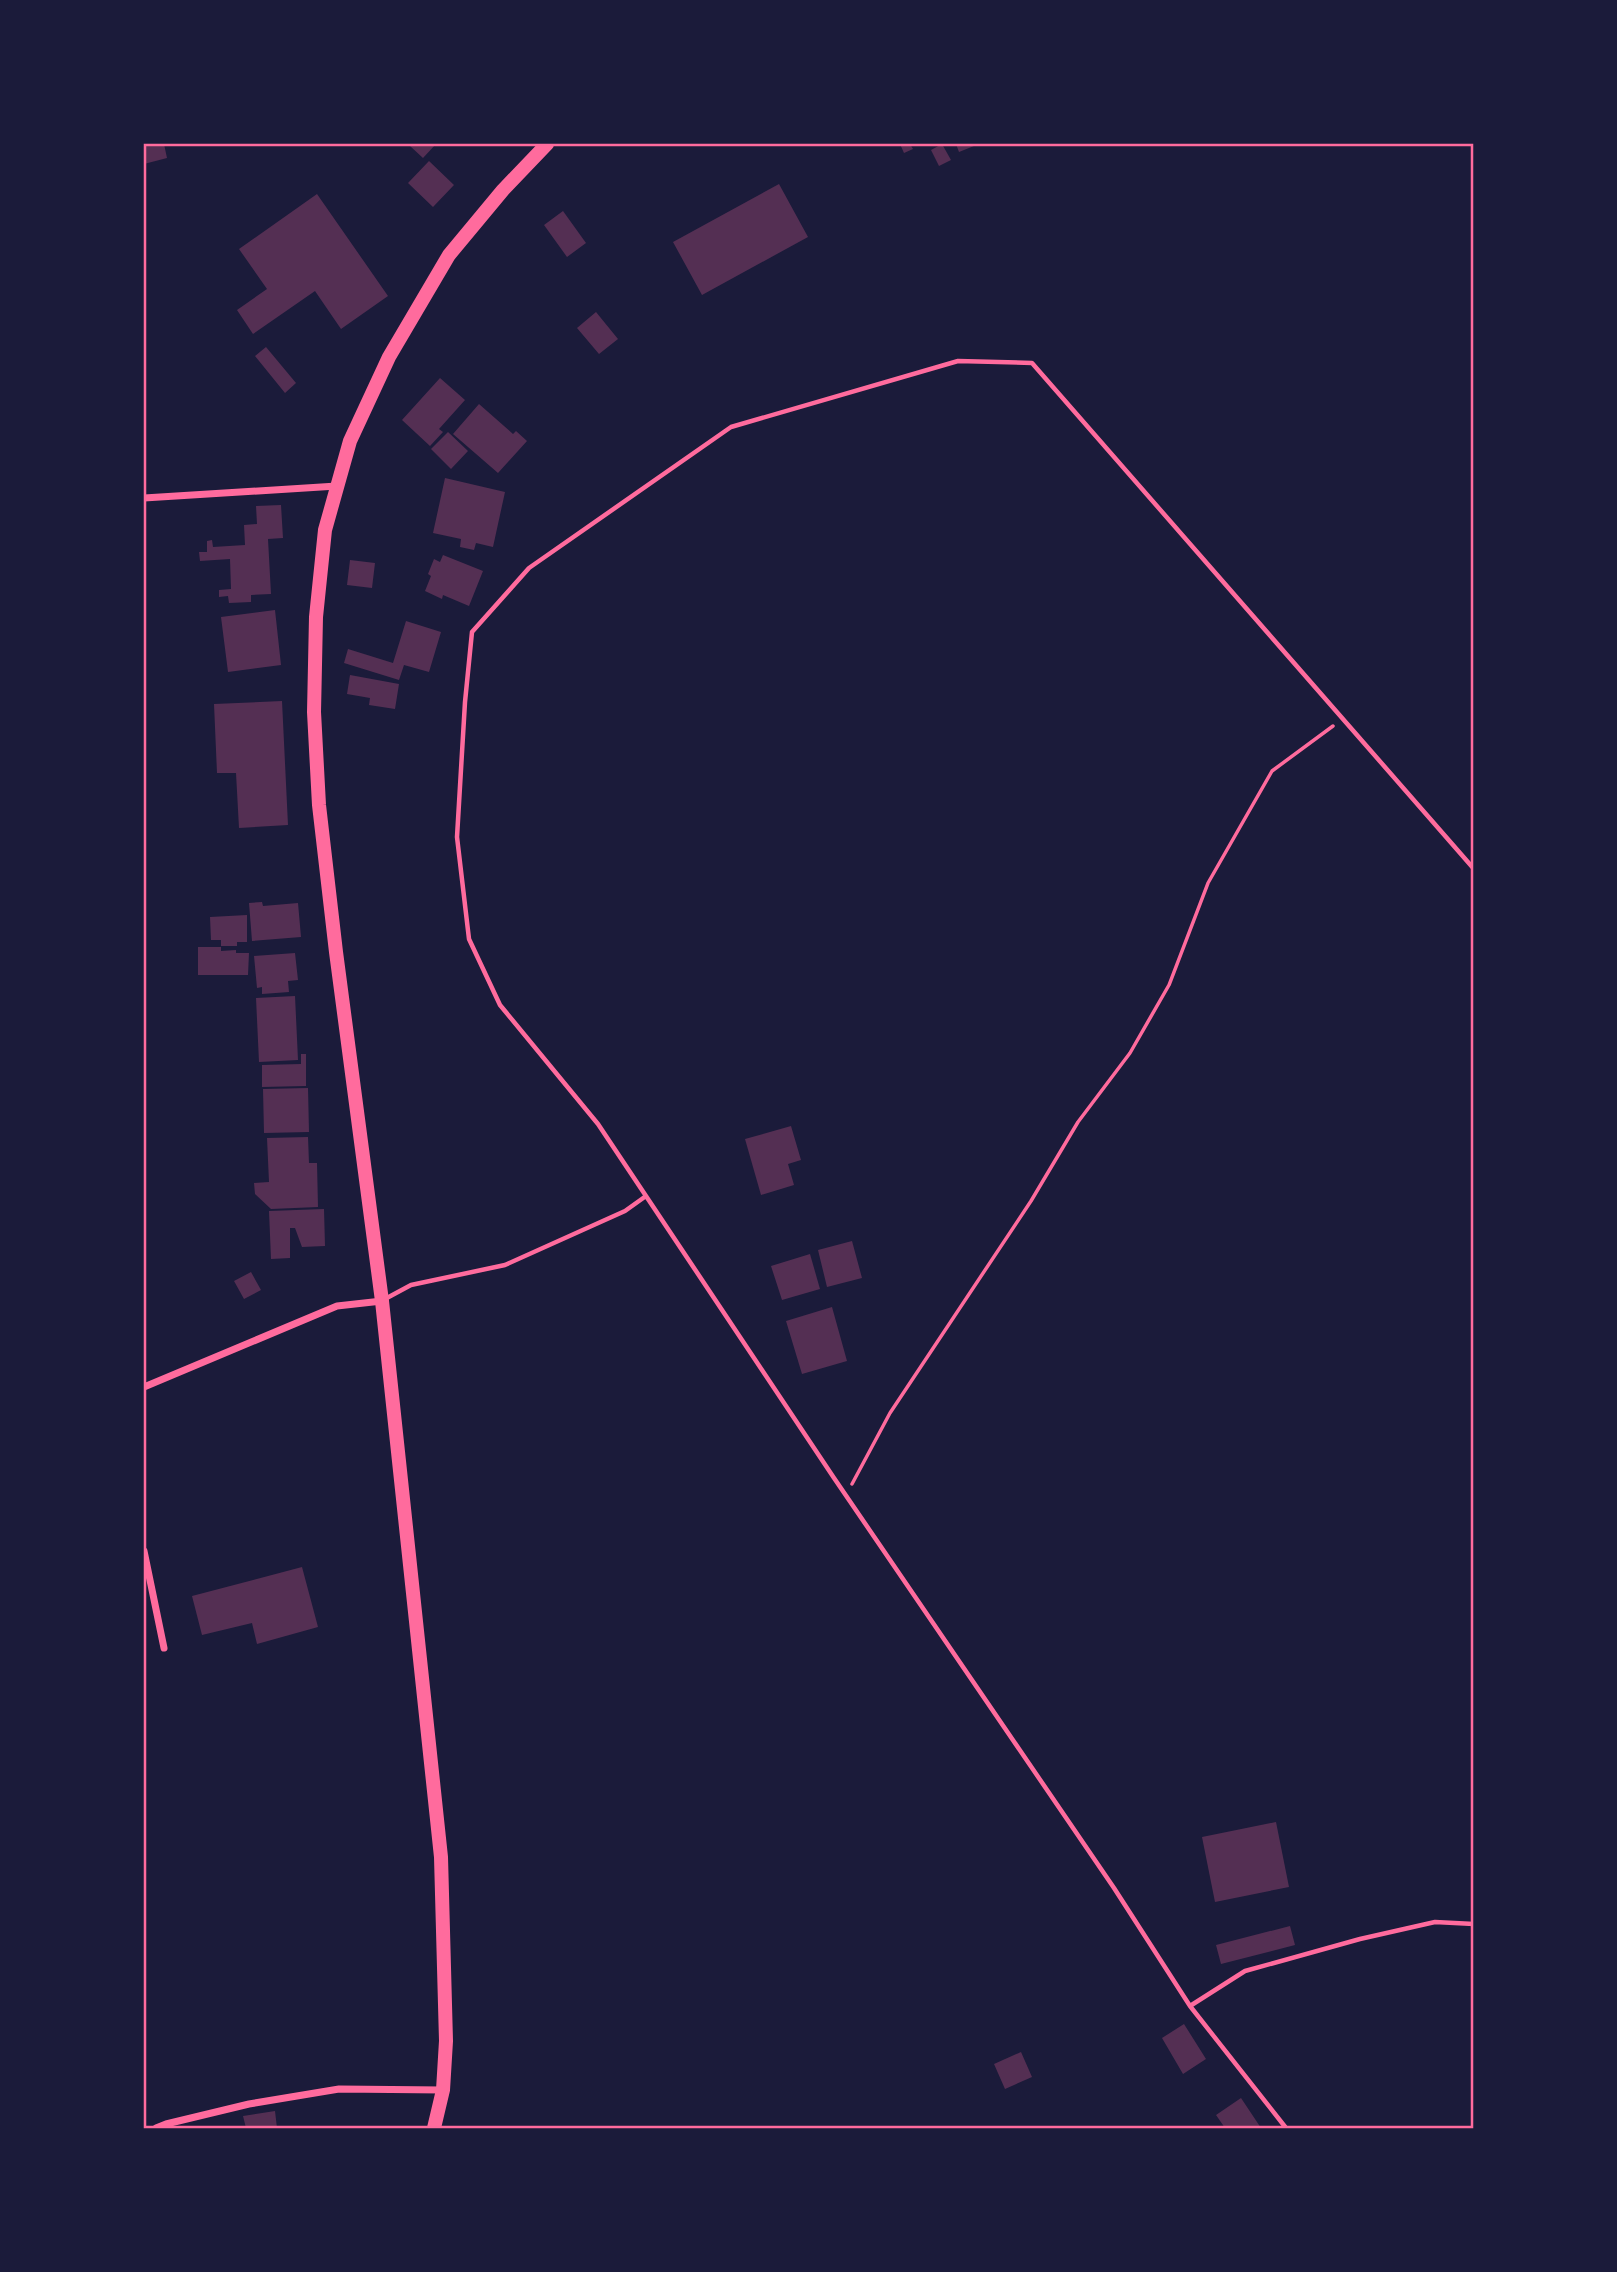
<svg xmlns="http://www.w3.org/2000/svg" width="1617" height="2272" viewBox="0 0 1617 2272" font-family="Barlow,sans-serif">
<rect width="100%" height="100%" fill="#1b1b3a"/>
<path fill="#542f53" d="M144,144H164L167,158L144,164Z
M412,144H436L423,158L410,146Z
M900,144H910L913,149L904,153Z
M942,144L951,160L939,166L931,150Z
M956,144H973L974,146L959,152Z
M429,161L454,185L433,207L408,183Z
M779,184L808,237L702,295L673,242Z
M317,194L388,296L341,329L315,291L253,334L237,310L267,289L239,249Z
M563,211L586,243L567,257L544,225Z
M596,312L618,339L599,354L577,328Z
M266,347L296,383L285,393L255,356Z
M440,378L465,400L439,429L443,432L430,446L402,420Z
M479,404L513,434L516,431L527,441L498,473L453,434Z
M448,432L468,451L451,469L431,449Z
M445,478L505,492L493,547L476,543L474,550L460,547L461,539L433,533Z
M281,505L283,538L268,539L271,594L251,595V602L229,603L228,596L219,597V590L231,589L230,559L200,561L199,552H207V541L212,540L213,547L245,545L244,525L257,524L256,506Z
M443,555L483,571L469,606L443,595L442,599L425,591L431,576L428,574L434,559L440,562Z
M350,560L375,563L372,588L347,585Z
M275,610L281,665L228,672L221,617Z
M406,621L441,632L429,672L404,665L399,680L344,663L348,649L393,663Z
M350,675L399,684L395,709L369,705L370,698L347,694Z
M282,701L288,825L239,828L236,773H217L214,704Z
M262,902L263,906L298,903L301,937L252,941L249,903Z
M247,915V942H237V946H221V940H211L210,917Z
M198,947H221V951L236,950V953H249L248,975H198Z
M295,953L298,980L288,981L289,992L262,994V987L257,988L254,956Z
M295,996L298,1060L259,1062L256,998Z
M301,1054H306V1086L262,1087V1065L301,1064Z
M308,1088L309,1132L264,1133L263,1089Z
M791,1126L801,1160L788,1164L794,1185L761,1195L745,1139Z
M308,1137L309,1163H317L318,1207L271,1209L255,1194L254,1183L269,1182L267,1138Z
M324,1209L325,1246L302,1247L295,1228H290V1258L271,1259L269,1211Z
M852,1241L862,1278L827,1287L818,1250Z
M810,1254L820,1289L782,1300L771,1266Z
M251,1272L261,1290L244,1299L234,1281Z
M832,1307L847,1361L802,1374L786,1321Z
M302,1567L318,1627L257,1644L252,1623L202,1635L192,1596Z
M1276,1822L1289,1887L1215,1902L1202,1837Z
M1290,1926L1295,1945L1221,1964L1216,1945Z
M1184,2024L1206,2059L1183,2074L1162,2038Z
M1021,2052L1032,2077L1005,2089L994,2064Z
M1241,2098L1261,2128H1225L1216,2115Z
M275,2111L277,2128H246L243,2116Z"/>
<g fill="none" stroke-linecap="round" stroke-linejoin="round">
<path stroke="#ff6b9d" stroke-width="3.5" d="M852,1484L890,1413L1031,1201L1078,1122L1130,1053L1169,985L1208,883L1272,771L1333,726"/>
<path stroke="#ff6b9d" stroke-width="4.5" d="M385,1299L411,1285L505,1265L625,1211L646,1196
M1190,2006L1245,1971L1360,1939L1435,1922L1474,1924
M1286,2128L1190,2006L1114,1888L834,1478L598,1124L500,1005L469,939L457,837L465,702L472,632L529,568L731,427L958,361L1032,363L1474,869"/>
<path stroke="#ff6b9d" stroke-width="7" d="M144,498L337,486
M144,1387L337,1306L382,1301
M144,1551L164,1648
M156,2128L166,2124L249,2104L339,2089L443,2090"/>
<path stroke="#ff6b9d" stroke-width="14" d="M434,2128L443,2090L446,2041L441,1857L382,1301L336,952L319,805L314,712L316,617L325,530L350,441L389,357L449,255L503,190L547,144"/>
</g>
<rect width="1617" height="2272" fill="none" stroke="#1b1b3a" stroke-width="290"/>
<rect x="145" y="145" width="1327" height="1982" fill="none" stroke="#ff6b9d" stroke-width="2.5"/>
</svg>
